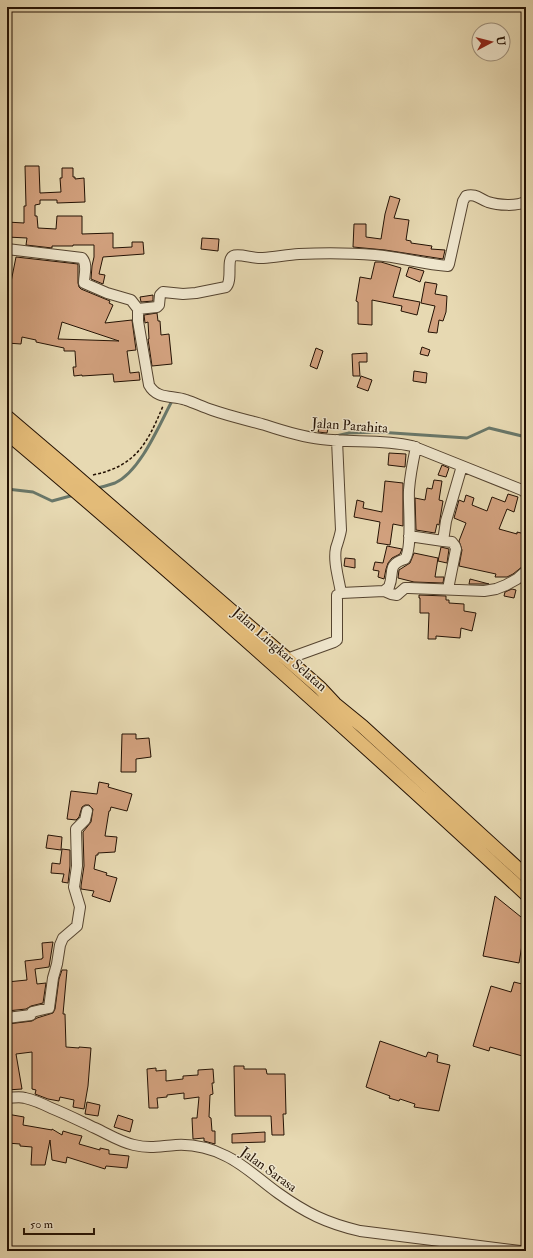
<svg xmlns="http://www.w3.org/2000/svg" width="533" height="1258" viewBox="0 0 533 1258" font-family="'IM FELL Double Pica',serif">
<rect width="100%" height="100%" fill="#e7d9b2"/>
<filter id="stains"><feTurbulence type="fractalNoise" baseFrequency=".005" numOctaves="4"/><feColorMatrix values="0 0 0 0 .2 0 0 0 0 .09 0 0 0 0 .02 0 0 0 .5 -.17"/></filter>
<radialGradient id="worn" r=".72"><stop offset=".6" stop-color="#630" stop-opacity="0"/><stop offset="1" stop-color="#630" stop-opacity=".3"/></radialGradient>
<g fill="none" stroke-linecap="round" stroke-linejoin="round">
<path stroke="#697769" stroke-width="3" d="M336,436L349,433L378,432L467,438L489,428L526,437
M97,488C103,487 109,485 115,483C141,471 160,423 173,399
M7,489L33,492L52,501L74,495"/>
</g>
<path fill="#d2a17e" stroke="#241204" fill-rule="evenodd" d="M25,166H39L40,193L61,192L60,178H62V168H73V177H75V179L84,178L85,202L57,203V200H40V204L35,205V216H37L38,228L56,229L57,216H82V234L113,233V248L132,247V242H143L144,254L103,257L99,274L105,275L103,284L91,279L92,266L94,257V245H73V246H52V248L26,245L27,238L7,237V222L24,223V206H26Z
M390,196L400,199L394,218L409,220L406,240L411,241V243L432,246L431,249L445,250L443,259L385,250L353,247L354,224H366V237L381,239L385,214Z
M202,238L219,239L218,251L201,249Z
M16,257L78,264V283L79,287L81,289L110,301L109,303L113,305L105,323L132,320L136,350L127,351L130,373L139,372L140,380L114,382L113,374L82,376V375L74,376L73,367H76L75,351H64V348L36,342V340L22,337L21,344L7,343V281L11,282ZM62,322L119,341L58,339Z
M375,262H381L401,268L393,297L420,302L417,315L401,311L402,306L372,300V325L358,324V302L356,301L360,277L371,279Z
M409,267L424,271L420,282L406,276Z
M425,282L437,284L435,294L447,296L446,312L443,321L439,320L437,333L428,332L435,306L421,303Z
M153,295V301L141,302L140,297Z
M157,313L158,321H160L161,335L169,334L172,364L152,366L148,339H149L148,322L145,323L144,315Z
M422,347L430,350L428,356L420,354Z
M316,348L323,351L317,369L310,366Z
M367,353V362H359L360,376H353L352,354Z
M414,371L427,373L426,383L413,381Z
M361,376L372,380L368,391L357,387Z
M321,421L329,424L327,433L318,432Z
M389,453L406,454L405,467L388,465Z
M442,465L449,468L446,477L438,475Z
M434,480L442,481L439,500L443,501L439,525L437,524L435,533L416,530L415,498L425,500L427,488L432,489Z
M385,481L403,483V526L393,524L390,545L377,543L380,522L354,517L357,500L364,502L363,508L382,512Z
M508,494L518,497L514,512L507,509L499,529L517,534V532L525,534L522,549H524L522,565L523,566L513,574L507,577H495L496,574L459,566L462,550L459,541L466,523L454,518L459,500L464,502L466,495L474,498L472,505L487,511L492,497L505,502Z
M387,546L402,549L400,554L392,558L388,563L386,569L384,579L378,577L379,571L373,570L375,562L383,563Z
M441,547L449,549L447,563L438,561Z
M414,553L438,558L435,577H444L443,583L414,582L398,578L399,570L410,563Z
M345,558L355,559V568L344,566Z
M470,579L489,584H469Z
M512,589L516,590L514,598L504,596L505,592Z
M419,595L446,596V600H449V603L464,604V611L476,613L472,631L461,628L460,638L436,636V639H428L429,613H420V598H419Z
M122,734H136V739L149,738L151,757L136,759V772H121Z
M99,782L109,784L108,787L132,794L127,811L111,807L110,811H109L105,836L117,837L115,852L98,853V855H96L94,869L107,873L106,875L117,878L110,902L92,896L94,891L81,889V886L84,866L83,832L91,822L93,809L89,805H85L82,807L79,817L76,820L67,819L71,791L97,794Z
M48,835L62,837L61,850L46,848Z
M62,849L70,850V866L68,883L62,882L64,874L51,873L52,863L60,864Z
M495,896L526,921L519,963L483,956Z
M53,942L49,967L35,969L37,984L46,983L43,1003L31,1006L26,1009L7,1011V982L27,980L25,961L42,959V958H43L42,943Z
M62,970H67L63,1014H65L66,1047L79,1048V1047L91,1048L88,1086L84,1109L73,1107L74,1100L60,1097L59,1101L48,1099L35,1094L36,1090L32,1089V1052L16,1054L22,1089L7,1090V1037H9L8,1024L32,1021L37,1018L53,1013L55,1009L59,979Z
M514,982L526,985V1057L490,1047L489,1051L473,1046L491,986L511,992Z
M380,1041L426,1057L428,1052L438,1055L437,1062L450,1065L439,1111L414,1107L415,1104L400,1099L399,1101L389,1098L390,1096L366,1087Z
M234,1066H244V1069H266L267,1074H285L286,1114H283L284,1135H272L271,1116H235Z
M156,1068V1071L166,1070V1081L183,1079V1076L198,1075V1070L213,1069L214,1083H212L213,1094L210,1095L209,1117L211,1118L212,1131H215V1144L204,1141V1138L193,1139L192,1118H197L199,1097L184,1099V1093L167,1095V1097L157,1098L158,1108H149L147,1069Z
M87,1102L100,1105L98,1116L85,1114Z
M7,1114L24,1117L23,1125L52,1130V1129L62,1135L63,1131L73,1134L82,1136L79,1144L100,1150V1148L109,1150V1154L129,1156L127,1168L106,1166L105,1169L67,1157L66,1163L52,1160L50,1140L45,1165H31L32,1147L20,1146V1144L7,1143Z
M118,1115L133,1120L130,1132L114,1127Z
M265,1132V1142L232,1143V1134Z"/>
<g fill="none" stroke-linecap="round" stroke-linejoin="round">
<defs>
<path id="minor" d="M7,249L82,258C88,265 84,274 84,283L107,293L131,300L138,309V321L149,385C157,400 173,395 186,400C195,403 203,407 212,410C229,416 247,420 265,425C283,431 302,437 321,439C351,443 382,439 412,446L522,490L526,493
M138,309L157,307L159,305L160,295L163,292L183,294L196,293L226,287C233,280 226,260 233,256C239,253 254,259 263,258C275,257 287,255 299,254C324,253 350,253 375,255C400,257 423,264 448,266L449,264L463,201L466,196C475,193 480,199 488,202C497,205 518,207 526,201
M337,440L341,530C340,536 338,542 336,548C333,562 339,579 341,593
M409,536L443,541
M448,589L456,549L455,546L452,542L443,541L446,521L462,466
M384,591L391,594L397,595L405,588H409L484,591L496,589L506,585L517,579L526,571
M287,659L334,642L337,640V595L341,593L384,591L389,587C395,572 386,565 405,559C413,547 408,506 409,490C410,476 413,461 416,447
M7,1018L31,1015L32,1012L49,1008L53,978L57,964L60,945L63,938L77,926L80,907L74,887L77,866L76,829L85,820L87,811
M7,1098C13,1098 19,1096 25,1098C34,1100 43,1104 51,1108C66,1114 80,1121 95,1128C108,1134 120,1142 134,1145C151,1149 160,1146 176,1145C194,1144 210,1148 226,1156C245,1165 261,1181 278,1193C306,1213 326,1223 360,1231L520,1251"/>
<path id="major" d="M7,417L61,463L287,659L320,688L335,704L362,726L526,876
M7,433C184,582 356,737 526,894"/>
</defs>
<use href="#minor" stroke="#554430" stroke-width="12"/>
<use href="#major" stroke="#241204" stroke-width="15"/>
<path stroke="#241204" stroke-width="1.5" stroke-dasharray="3 2" stroke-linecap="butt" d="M93,475C136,466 147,444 163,406"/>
<use href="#minor" stroke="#efe6cd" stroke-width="10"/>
<use href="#major" stroke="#e4bc79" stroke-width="13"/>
</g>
<g text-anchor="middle" stroke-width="3" stroke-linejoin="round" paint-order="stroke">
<g font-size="14" fill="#241204" stroke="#efe6cd">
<text transform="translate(350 425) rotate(4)" y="5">Jalan Parahita</text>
<text transform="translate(280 649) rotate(41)" y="5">Jalan Lingkar Selatan</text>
<text transform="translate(269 1169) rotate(36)" y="5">Jalan Sarasa</text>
</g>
</g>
<rect width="533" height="1258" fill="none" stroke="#e7d9b2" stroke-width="24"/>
<rect x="8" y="8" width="517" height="1242" fill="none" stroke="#241204" stroke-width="2"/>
<rect x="12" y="12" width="509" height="1234" fill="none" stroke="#241204"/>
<g transform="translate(491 42) rotate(83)"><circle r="19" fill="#efe6cd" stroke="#9e917d"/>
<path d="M0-3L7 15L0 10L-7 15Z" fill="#8f2418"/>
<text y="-6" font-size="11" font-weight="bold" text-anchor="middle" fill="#241204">U</text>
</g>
<path d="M24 1228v6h70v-6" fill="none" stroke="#241204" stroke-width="2"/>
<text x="30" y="1228" font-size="12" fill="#241204" stroke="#efe6cd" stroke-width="3" paint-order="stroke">50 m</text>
<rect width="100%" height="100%" filter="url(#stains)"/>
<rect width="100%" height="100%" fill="url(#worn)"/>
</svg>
